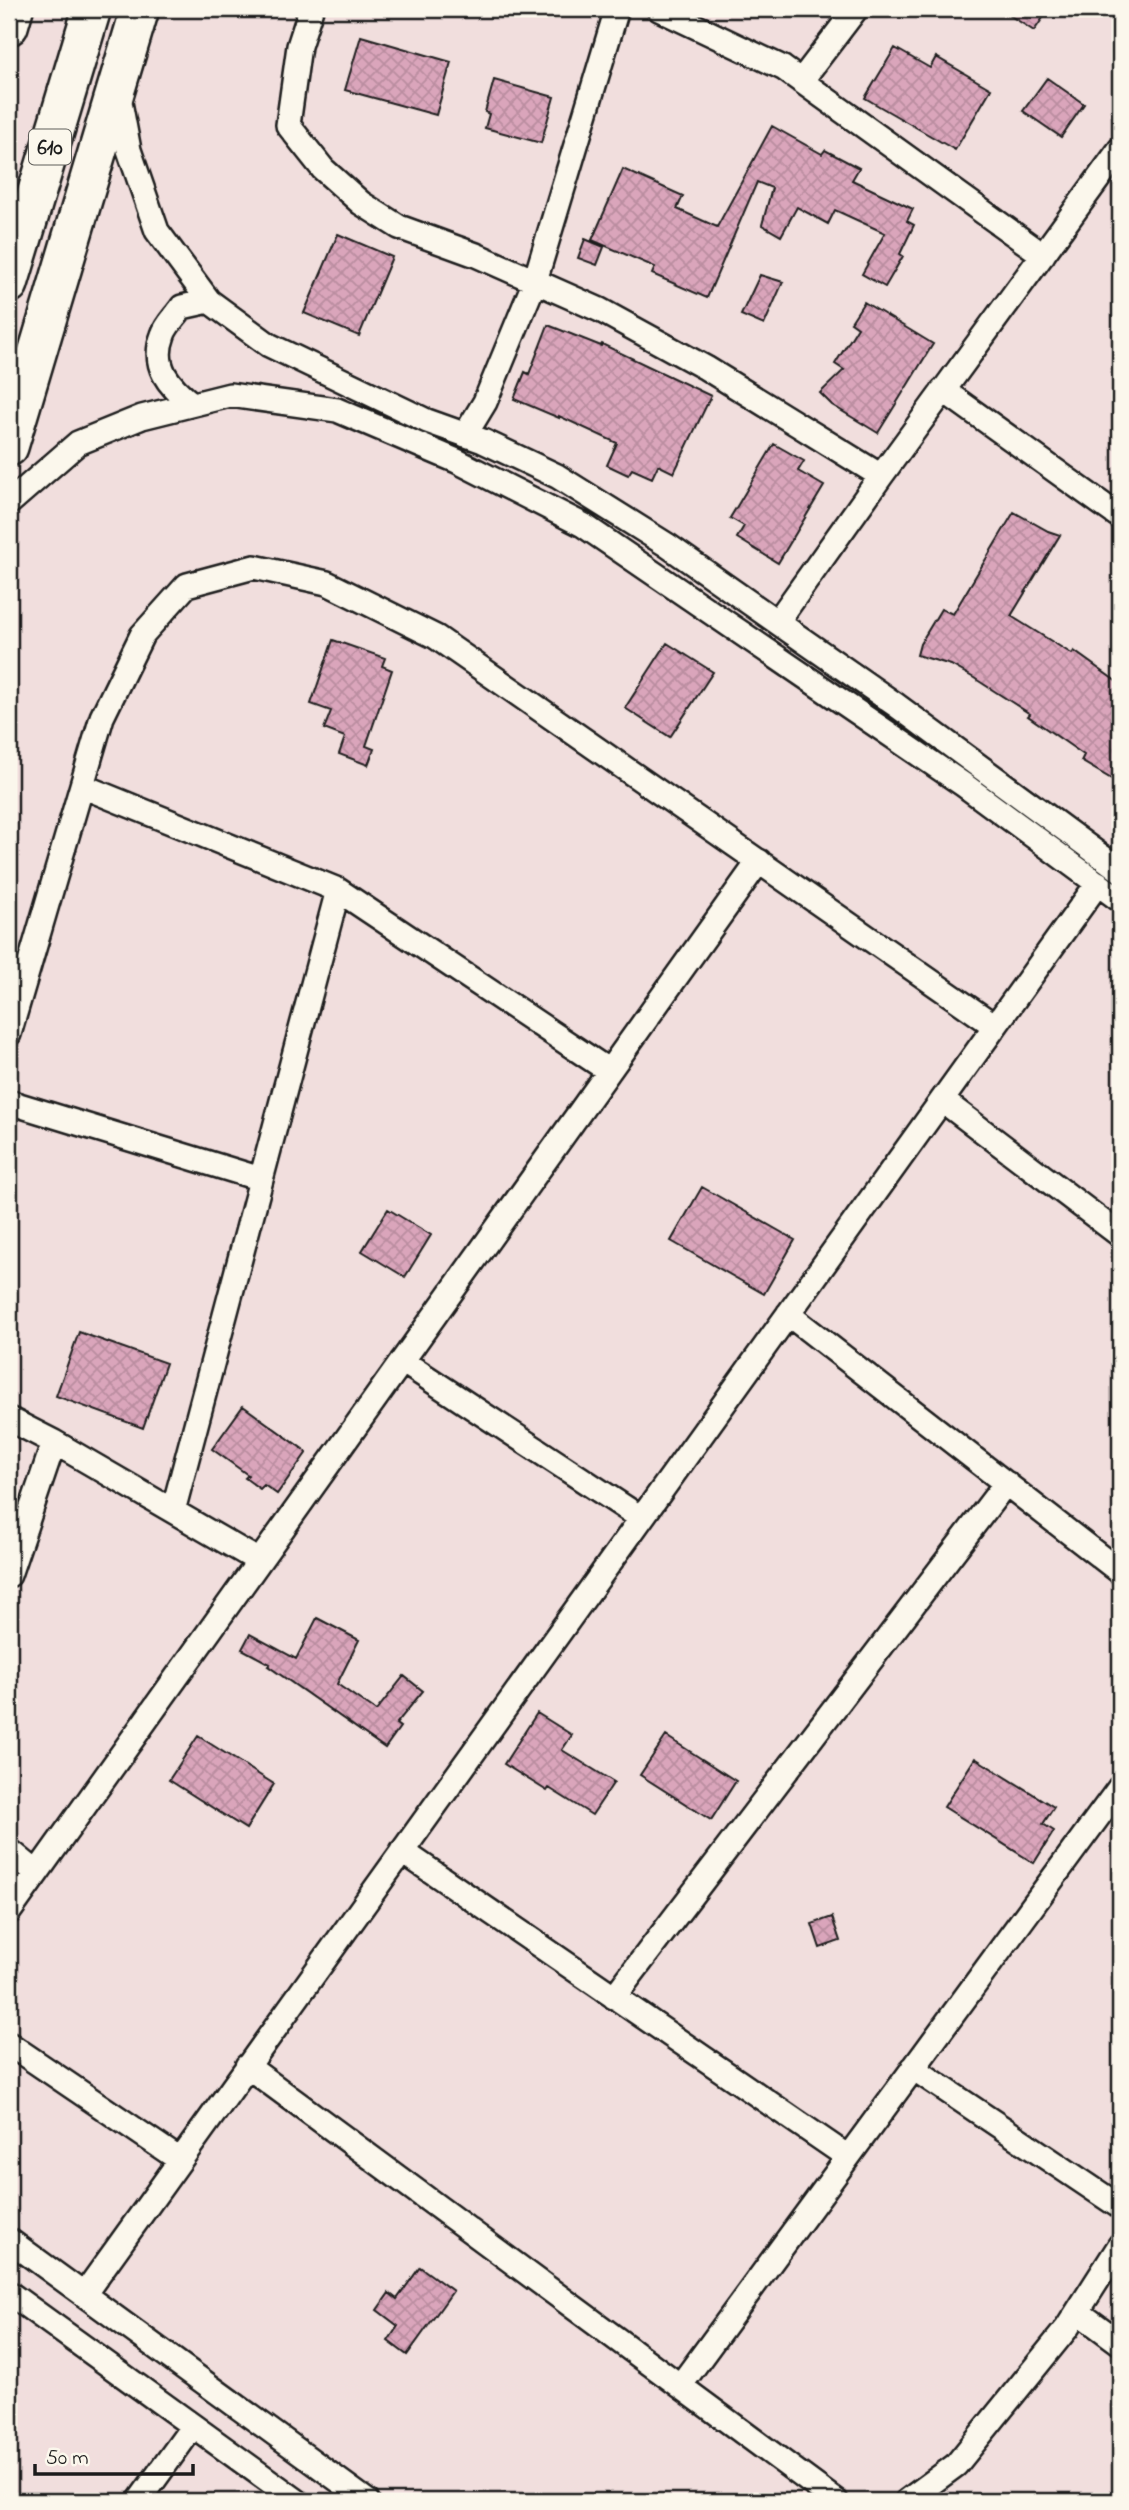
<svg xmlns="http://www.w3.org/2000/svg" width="1129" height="2510" viewBox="0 0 1129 2510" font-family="'Indie Flower',sans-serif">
<defs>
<pattern id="building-cross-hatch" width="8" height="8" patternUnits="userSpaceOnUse" patternTransform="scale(1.75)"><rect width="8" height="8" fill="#daa5bb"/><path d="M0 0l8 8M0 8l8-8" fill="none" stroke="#ba8da0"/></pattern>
</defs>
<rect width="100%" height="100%" fill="#f1dedd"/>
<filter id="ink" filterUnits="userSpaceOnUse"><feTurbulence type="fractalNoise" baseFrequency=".0143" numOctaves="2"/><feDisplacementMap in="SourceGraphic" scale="14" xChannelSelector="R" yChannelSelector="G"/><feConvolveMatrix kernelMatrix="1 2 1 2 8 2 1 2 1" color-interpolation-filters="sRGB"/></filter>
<g filter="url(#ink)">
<path fill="url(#building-cross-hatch)" stroke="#1c1c1c" stroke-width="2" d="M1000,9H1049L1034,31Z
M361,36L451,62L436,115L345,90Z
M895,48L930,68L936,57L991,89L955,150L865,98Z
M1047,78L1084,104L1061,137L1023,111Z
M494,80L554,97L541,143L485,128L489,114L485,112Z
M772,126L822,154L825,150L859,168L852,180L913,209L907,221L914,225L900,254L903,256L885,287L862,274L885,233L835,210L828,224L797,207L781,236L762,225L772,188L757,182L707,298L652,274L655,267L592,240L623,169L683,196L677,209L717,227Z
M338,234L392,257L359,336L304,313Z
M585,239L604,247L597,265L578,258Z
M760,275L783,282L764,325L741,315Z
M864,302L933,344L878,433L832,405L820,393L844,370L835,364L858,327L851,322Z
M548,325L601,346L602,344L711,396L674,473L658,465L652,478L632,469L628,475L607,465L617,443L559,416V418L514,399L525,372L529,374Z
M774,444L804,461L798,471L824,486L778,563L737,538L744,526L730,518Z
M1014,512L1048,531L1060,535L1011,616L1072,654L1074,651L1120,684V784L1081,761L1084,755L1028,716L1030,714L974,678L951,665L917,655L920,644L941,609L953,614Z
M333,640L385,658L382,666L392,670L366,746L374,749L368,765L339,754L345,737L324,729L331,711L311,704Z
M667,643L713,672L670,737L625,708Z
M702,1187L795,1240L764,1294L671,1241Z
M388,1209L431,1235L405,1277L362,1251Z
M79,1332L166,1363L143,1428L56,1396Z
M243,1406L307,1452L277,1494L264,1485L260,1489L245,1478L248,1475L212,1449Z
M317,1618L359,1640L337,1684L376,1711L404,1676L423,1691L396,1724L400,1727L385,1748L268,1666L270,1664L242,1649L250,1634L296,1659Z
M537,1713L572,1735L562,1750L614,1782L592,1815L549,1788L547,1791L504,1764Z
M198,1736L274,1784L246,1829L169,1780Z
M666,1736L736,1781L711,1820L640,1775Z
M975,1758L1054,1807L1043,1824L1054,1831L1034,1863L944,1807Z
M832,1917L840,1941L820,1948L812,1924Z
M420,2267L453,2291L407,2355L388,2341L398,2326L377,2310L389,2293L397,2299Z"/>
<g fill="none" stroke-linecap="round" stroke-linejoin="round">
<defs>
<path id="street" d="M311,9L299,46L288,125L323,169L361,203L399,227L476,255L600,310L706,368L881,476
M659,9L783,68L1043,255
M801,81L856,9
M119,97L129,150L157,231L209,301L269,345L427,421L483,441L557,476L667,545L777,622L896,705L1120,870
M943,390L1120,517
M192,404C169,386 151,366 163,335C166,325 176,316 182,307L209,301
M465,435L485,402L535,281L617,9
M9,503L78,443L142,417L230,395L337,410L457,461L583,525L964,785L1120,900
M777,622L881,476L1120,149
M82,786L338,890L609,1071
M9,1034L102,717L142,635L187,585L254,567L327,583L436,637L995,1026
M942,1100L1120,1235
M9,1102L261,1179
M788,1314L1120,1572
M402,1361L641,1518
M9,1419L54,1442L259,1561
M173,1511L338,890
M9,1575L54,1442
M9,1850L37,1873
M402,1851L848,2157
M9,1912L759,861
M614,1997L1006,1483
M9,2044L180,2160
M247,2066L836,2501
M913,2068L1120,2207
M9,2240L367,2501
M9,2293L297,2501
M85,2293L1098,883
M1078,2312L1120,2343
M680,2386L1120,1787
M139,2501L193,2426
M907,2501L956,2465L1067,2328L1120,2245"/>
<path id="primary" d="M9,26L14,9
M9,284L92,9
M9,447L140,9"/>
</defs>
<use href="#street" stroke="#1c1c1c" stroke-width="28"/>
<use href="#primary" stroke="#1c1c1c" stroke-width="42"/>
<use href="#street" stroke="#fbf7ec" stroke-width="23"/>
<use href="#primary" stroke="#fbf7ec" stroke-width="37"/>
</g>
</g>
<g text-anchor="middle" stroke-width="5" stroke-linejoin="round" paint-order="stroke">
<rect fill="#fbf7ec" stroke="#5f5e5a" stroke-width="2" x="29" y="129.5" width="42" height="35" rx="5"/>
<g font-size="21" font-weight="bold" fill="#1c1c1c">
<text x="50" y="154">610</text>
</g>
</g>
<rect width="1129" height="2510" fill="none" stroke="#fbf7ec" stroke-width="35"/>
<rect x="18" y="18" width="1094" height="2475" fill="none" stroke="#1c1c1c" stroke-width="2.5" filter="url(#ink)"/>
<path d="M35 2464v10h158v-10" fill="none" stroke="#1c1c1c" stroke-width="3.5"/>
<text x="46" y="2464" font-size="21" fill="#1c1c1c" stroke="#fbf7ec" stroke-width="5" paint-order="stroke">50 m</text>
</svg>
